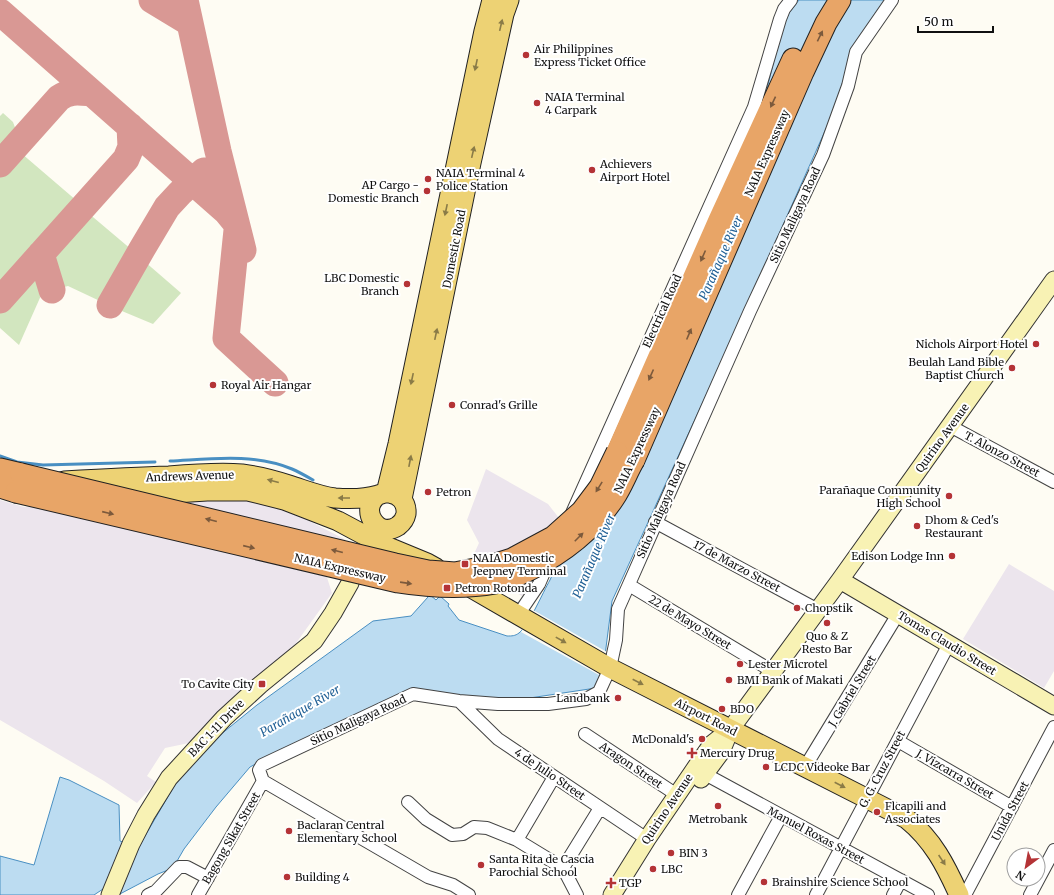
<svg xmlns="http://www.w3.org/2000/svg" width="1054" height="895" viewBox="0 0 1054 895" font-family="Merriweather,serif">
<rect width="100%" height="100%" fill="#fefcf3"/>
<path fill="#ece5ed" d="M486,469L548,504L559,518L522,596L468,567L479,543L467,520Z
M225,498L246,499L268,504L292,512L346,540L320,556L332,593L294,646L228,703L222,711L189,743L165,748L147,776L156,782L137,803L104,781L0,720V500L24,507L161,502Z
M1009,564L1054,591V671L1044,688L963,639Z"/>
<path fill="#d2e6bf" d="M3,113L13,122L17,133L0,153V116Z
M21,153L77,201L0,291V176Z
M87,212L132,250L102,302L68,286L60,288L51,258L54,250Z
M144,261L181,293L153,324L117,309Z
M38,269L43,288V291L19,345L0,328V313Z"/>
<path fill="#bcdcf1" stroke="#498fc2" d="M799,0H890L855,49L833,113L745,310L612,601L604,663L596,688L523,699L474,698L429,691L276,753L250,767L216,807L184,849L173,868L158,874L118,895L103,889L94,895H0V856L34,865L60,777L69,780L119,805L120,841L138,848L177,781L204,748L257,705L373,621L411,616L428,597L427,595L429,594L436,600L440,596L449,604L448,606L459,620L507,636C512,636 515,636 519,633C529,625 543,592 550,580L762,109L781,32L789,13Z"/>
<path fill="#fefcf3" d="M533,610L607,652L606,662L599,675L521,632Z"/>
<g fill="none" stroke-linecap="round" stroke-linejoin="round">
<path stroke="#498fc2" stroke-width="3" d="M0,456L17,462L43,465L155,462
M170,461C211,459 253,453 292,469C299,472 306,476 313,480"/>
<path stroke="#d99894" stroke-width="27" d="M152,0L190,23
M185,0L218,151L243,250
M0,12L226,211L235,222
M0,164L59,98C70,90 79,92 92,93
M237,230L226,338L275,383
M41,254L52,290
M0,300L126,159L131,147L130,126
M110,305L142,249L167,207L180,193L204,171"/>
<defs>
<path id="street" d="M950,426L1054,482
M572,513L754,107L780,19L784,9L791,0
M655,522L818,610
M629,585L772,671
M518,615L539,584L549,561
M459,701L498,739L647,839
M585,734L677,795
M898,741L1012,807
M805,767L898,614
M705,774L928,895
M408,802L426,819L452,835L463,834L474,827L487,828L517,840L563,868L577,895
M517,840L554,777
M563,868L600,808
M148,895L156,891L179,867H187L208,878
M198,895L263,781
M469,895L453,885L428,877L263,781L259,770L262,765L413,694L459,701L498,704H548L586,699L599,692L610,668L616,640L618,609L750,311L823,155L848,86L856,52L892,0
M738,895L781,816
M816,895L949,644
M893,895L901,880
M965,895L1054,727
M1030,895L1054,850"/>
<path id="secondary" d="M840,580L1054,706
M701,779L721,752L730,730
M110,895L131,844L146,815L169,778L224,718L260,685L314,641L333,613L350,583L357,560
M612,895L647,839L694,770L712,744L730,730L840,580L1054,280"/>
<path id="primary" d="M64,481C99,479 134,477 169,476C193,474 218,472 242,474C258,476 274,480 289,485C305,490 319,496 335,498C349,499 365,499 378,495C382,494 385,492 389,493C400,494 407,503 406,514C405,519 402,523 398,526C378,539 358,510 378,495
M386,493L398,444L484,31L492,0
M125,496L207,491H248L284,500L338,521L381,544L427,563L436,568
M402,499L471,163L504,14L509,0
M461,582L610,668L907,819C933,840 946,866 959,895"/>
<path id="highway" d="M617,452L719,220L793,59
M634,460L803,72L826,23L840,0
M0,469L21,474
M0,487L16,492"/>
</defs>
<use href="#street" stroke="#434343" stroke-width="14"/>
<use href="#secondary" stroke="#323232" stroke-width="19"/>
<use href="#primary" stroke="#212121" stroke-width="21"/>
<use href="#highway" stroke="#212121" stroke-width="23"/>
<use href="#street" stroke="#fff" stroke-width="12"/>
<use href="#secondary" stroke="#f8f2b4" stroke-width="17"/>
<use href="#primary" stroke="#edd274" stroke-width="19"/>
<use href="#highway" stroke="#e8a567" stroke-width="21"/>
<defs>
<path id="highway-bridge" d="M21,474L395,564L428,571L455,573L490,566L512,559L553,537L582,511L600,487L617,452
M16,492L398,582C430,587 463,589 495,583C507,581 518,575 529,570C563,553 593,530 614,498C622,486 627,472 634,460"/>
</defs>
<use href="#highway-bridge" stroke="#212121" stroke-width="23" stroke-linecap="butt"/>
<use href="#highway-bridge" stroke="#e8a567" stroke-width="21"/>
</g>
<defs><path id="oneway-solid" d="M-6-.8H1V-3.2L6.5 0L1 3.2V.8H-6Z"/></defs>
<g fill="#8a7b47">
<use href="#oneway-solid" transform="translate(501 25) rotate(-77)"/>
<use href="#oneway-solid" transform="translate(476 65) rotate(102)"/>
<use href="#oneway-solid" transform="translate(473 152) rotate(-77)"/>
<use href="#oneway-solid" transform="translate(446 210) rotate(102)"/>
<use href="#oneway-solid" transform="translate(436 334) rotate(-78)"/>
<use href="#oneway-solid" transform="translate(412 379) rotate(102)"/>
<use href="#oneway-solid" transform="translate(410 461) rotate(-79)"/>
<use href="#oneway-solid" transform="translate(273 481) rotate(-165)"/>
<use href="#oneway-solid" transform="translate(344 498) rotate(-180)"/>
<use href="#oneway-solid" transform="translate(561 640) rotate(29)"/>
<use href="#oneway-solid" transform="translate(638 682) rotate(27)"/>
<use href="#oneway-solid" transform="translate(840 785) rotate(27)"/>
<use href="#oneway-solid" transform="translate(942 860) rotate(56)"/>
</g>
<g fill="#7c5a3c">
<use href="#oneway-solid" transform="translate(820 36) rotate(-64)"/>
<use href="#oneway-solid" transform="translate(773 102) rotate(115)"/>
<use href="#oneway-solid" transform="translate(703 256) rotate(114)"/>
<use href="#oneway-solid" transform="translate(689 334) rotate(-67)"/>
<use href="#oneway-solid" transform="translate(651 375) rotate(114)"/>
<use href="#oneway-solid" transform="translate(599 487) rotate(122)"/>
<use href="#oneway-solid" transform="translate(108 513) rotate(13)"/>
<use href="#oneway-solid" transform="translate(211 520) rotate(-166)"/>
<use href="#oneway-solid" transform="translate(579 537) rotate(-45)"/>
<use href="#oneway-solid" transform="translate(249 547) rotate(13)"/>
<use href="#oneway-solid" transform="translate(337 551) rotate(-166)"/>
<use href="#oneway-solid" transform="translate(406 583) rotate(8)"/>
</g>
<g fill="#b43336" stroke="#fff" stroke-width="1.5">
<circle cx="526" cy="55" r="4"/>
<circle cx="537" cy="103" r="4"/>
<circle cx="592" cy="170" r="4"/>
<circle cx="428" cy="179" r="4"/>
<circle cx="427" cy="191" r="4"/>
<circle cx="407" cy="284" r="4"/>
<circle cx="1036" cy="344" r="4"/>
<circle cx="1012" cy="368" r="4"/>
<circle cx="213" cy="385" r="4"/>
<circle cx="452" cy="405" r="4"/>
<circle cx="428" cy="492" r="4"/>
<circle cx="949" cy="496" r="4"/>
<circle cx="917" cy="526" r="4"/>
<circle cx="952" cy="556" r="4"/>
<rect x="461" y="560" width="8" height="8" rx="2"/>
<rect x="443" y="584" width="8" height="8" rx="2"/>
<circle cx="797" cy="608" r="4"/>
<circle cx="827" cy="623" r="4"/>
<circle cx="740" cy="664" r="4"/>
<circle cx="729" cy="680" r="4"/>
<rect x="258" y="680" width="8" height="8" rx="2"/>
<circle cx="618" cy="698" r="4"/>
<circle cx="722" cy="709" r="4"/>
<circle cx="702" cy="739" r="4"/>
<path d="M690 747h4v4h4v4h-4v4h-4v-4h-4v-4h4z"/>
<circle cx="766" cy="767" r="4"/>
<circle cx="718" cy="806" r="4"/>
<circle cx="877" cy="812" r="4"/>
<circle cx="289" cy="831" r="4"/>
<circle cx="671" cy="853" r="4"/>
<circle cx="481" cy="865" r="4"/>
<circle cx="653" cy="869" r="4"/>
<circle cx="287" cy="877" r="4"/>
<circle cx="764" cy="882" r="4"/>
<path d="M609 877h4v4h4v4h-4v4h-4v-4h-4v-4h4z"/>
</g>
<g text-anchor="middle" stroke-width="4" stroke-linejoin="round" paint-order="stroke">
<g font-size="11" fill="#101010" stroke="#fff" text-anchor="start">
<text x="534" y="53">Air Philippines<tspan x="534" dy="13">Express Ticket Office</tspan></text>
<text x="545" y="101">NAIA Terminal<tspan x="545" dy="13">4 Carpark</tspan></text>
<text x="600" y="168">Achievers<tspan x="600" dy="13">Airport Hotel</tspan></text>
<text x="436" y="177">NAIA Terminal 4<tspan x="436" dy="13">Police Station</tspan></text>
<text x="419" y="189" text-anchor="end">AP Cargo -<tspan x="419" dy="13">Domestic Branch</tspan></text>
<text x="399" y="282" text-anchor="end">LBC Domestic<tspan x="399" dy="13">Branch</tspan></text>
<text x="1028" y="348" text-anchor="end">Nichols Airport Hotel</text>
<text x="1004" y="366" text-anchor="end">Beulah Land Bible<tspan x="1004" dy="13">Baptist Church</tspan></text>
<text x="221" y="389">Royal Air Hangar</text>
<text x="460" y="409">Conrad's Grille</text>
<text x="941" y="494" text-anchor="end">Parañaque Community<tspan x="941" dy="13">High School</tspan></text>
<text x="436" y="496">Petron</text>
<text x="925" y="524">Dhom &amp; Ced's<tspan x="925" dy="13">Restaurant</tspan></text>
<text x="944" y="560" text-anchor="end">Edison Lodge Inn</text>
<text x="473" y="562">NAIA Domestic<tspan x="473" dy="13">Jeepney Terminal</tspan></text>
<text x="455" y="592">Petron Rotonda</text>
<text x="805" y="612">Chopstik</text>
<text x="827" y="640" text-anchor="middle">Quo &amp; Z<tspan x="827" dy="13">Resto Bar</tspan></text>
<text x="748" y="668">Lester Microtel</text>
<text x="737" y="684">BMI Bank of Makati</text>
<text x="254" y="688" text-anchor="end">To Cavite City</text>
<text x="610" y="702" text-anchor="end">Landbank</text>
<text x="730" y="713">BDO</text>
<text x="694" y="743" text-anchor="end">McDonald's</text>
<text x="700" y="757">Mercury Drug</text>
<text x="774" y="771">LCDC Videoke Bar</text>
<text x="885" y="810">Flcapili and<tspan x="885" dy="13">Associates</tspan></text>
<text x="718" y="823" text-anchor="middle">Metrobank</text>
<text x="297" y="829">Baclaran Central<tspan x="297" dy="13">Elementary School</tspan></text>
<text x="679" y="857">BIN 3</text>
<text x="489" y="863">Santa Rita de Cascia<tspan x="489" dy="13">Parochial School</tspan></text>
<text x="661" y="873">LBC</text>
<text x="295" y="881">Building 4</text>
<text x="772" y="886">Brainshire Science School</text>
<text x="619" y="887">TGP</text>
</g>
<g font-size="11" fill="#101010" stroke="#fff">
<text transform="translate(767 153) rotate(-66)" y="4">NAIA Expressway</text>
<text transform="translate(795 215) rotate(-65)" y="4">Sitio Maligaya Road</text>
<text transform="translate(454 249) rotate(-79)" y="4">Domestic Road</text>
<text transform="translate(662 311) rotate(-66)" y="4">Electrical Road</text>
<text transform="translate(942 438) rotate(-54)" y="4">Quirino Avenue</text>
<text transform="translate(637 450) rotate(-65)" y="4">NAIA Expressway</text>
<text transform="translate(1002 454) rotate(28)" y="4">T. Alonzo Street</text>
<text transform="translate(190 476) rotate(-2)" y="4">Andrews Avenue</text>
<text transform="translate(661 510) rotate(-66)" y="4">Sitio Maligaya Road</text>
<text transform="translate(737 566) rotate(28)" y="4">17 de Marzo Street</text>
<text transform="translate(340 568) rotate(13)" y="4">NAIA Expressway</text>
<text transform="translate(690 622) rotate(31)" y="4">22 de Mayo Street</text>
<text transform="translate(947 643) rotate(31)" y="4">Tomas Claudio Street</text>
<text transform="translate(852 691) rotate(-59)" y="4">J. Gabriel Street</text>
<text transform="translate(706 717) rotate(27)" y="4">Airport Road</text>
<text transform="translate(358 720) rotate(-25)" y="4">Sitio Maligaya Road</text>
<text transform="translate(216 728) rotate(-46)" y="4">BAC 1-11 Drive</text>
<text transform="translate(631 765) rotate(34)" y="4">Aragon Street</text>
<text transform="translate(882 769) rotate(-62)" y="4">G. G. Cruz Street</text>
<text transform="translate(550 774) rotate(34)" y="4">4 de Julio Street</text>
<text transform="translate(955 774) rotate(30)" y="4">J. Vizcarra Street</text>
<text transform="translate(667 809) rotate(-56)" y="4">Quirino Avenue</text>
<text transform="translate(1010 811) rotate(-62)" y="4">Unida Street</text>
<text transform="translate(816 835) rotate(28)" y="4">Manuel Roxas Street</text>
<text transform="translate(231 838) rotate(-60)" y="4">Bagong Sikat Street</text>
</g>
<g font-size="12" font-style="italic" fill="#236297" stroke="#fff">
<text transform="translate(721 258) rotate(-66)" y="4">Parañaque River</text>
<text transform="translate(594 556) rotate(-67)" y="4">Parañaque River</text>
<text transform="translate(300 711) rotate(-30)" y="4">Parañaque River</text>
</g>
</g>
<g transform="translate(1026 867) rotate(212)"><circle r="19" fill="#ffffff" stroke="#9f9f9f"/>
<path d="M0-3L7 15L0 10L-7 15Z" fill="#b43336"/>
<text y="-6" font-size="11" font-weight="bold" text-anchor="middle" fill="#101010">N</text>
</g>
<path d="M918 26v6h75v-6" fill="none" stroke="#101010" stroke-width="2"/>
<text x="924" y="26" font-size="12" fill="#101010" stroke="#ffffff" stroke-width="3" paint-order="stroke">50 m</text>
</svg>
